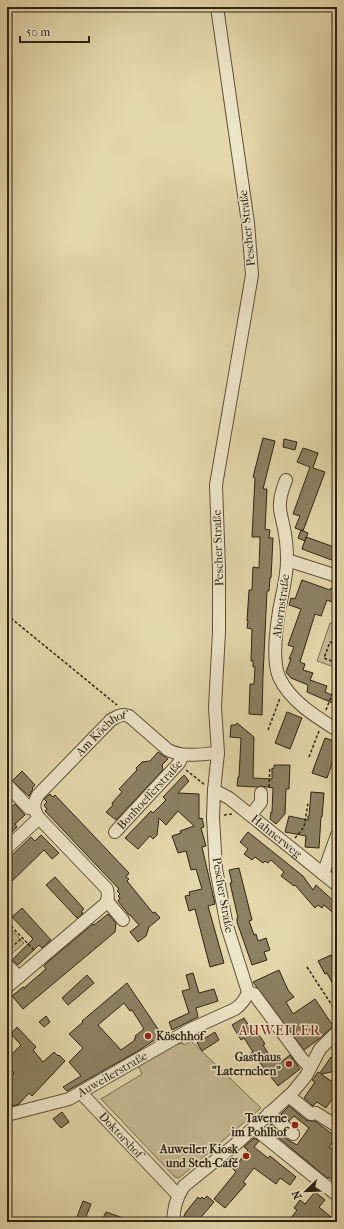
<svg xmlns="http://www.w3.org/2000/svg" width="344" height="1229" viewBox="0 0 344 1229" font-family="'IM FELL French Canon',serif">
<rect width="100%" height="100%" fill="#e4d7aa"/>
<filter id="stains"><feTurbulence type="fractalNoise" baseFrequency=".005" numOctaves="4"/><feColorMatrix values="0 0 0 0 .2 0 0 0 0 .09 0 0 0 0 .02 0 0 0 .5 -.17"/></filter>
<radialGradient id="worn" r=".72"><stop offset=".6" stop-color="#630" stop-opacity="0"/><stop offset="1" stop-color="#630" stop-opacity=".3"/></radialGradient>
<path fill="#c5b891" stroke="#7a6e54" d="M330,623L337,625V668L317,661Z
M7,926H8L24,943L7,958Z
M191,1041L261,1108L179,1178L175,1177L101,1099L142,1074L138,1066L176,1044L183,1043L184,1045Z"/>
<path fill="#8d8163" stroke="#2f2316" fill-rule="evenodd" d="M263,438L275,441L263,489H267L265,529L270,530L269,538H273L271,578H270L269,591H267L263,676L262,715L249,714L250,684H254L255,667H253V661H251L252,629L247,628L248,621H247L249,590H252L253,567L259,568L260,537H252L255,478L253,477Z
M284,439L297,442L295,450L283,447Z
M303,448L318,453L313,468L325,472L303,531L295,528L300,516L293,514L310,467L297,462Z
M301,530L308,533L305,541L298,538Z
M306,537L337,548V562L302,549Z
M302,580L330,590L331,588L337,590V604L327,600L321,616L315,614L300,662L305,664L303,670L313,673L310,680L327,686L325,692L337,697V705L307,692L308,685L291,678L286,672L291,659H289L294,647L288,645L301,609L289,605L291,598L295,599Z
M287,712L302,718L290,749L275,743Z
M237,723L254,737L253,778L272,779V768L274,769V765H290L289,789H286L285,814L276,824L270,819L271,812H272L273,788L261,786L257,787L237,786L238,777H239L241,738L230,737L231,725H235Z
M325,738L337,742V749L327,778L312,773Z
M158,752L168,759L162,765L163,770L116,820L106,812L113,805L112,803L122,792L119,789L137,770L136,768L142,762L150,761Z
M22,771L35,785L32,788L33,789L29,796L12,781Z
M184,775L189,781L178,793L199,794V819L202,818L204,827L201,828L206,846L202,847L215,904L208,906L224,963L210,967L195,909L189,911L185,896L190,895L189,892L202,889L196,869L191,870L186,851L178,853L172,836L181,833L180,831L194,826L178,811L166,825L159,818L157,835L153,839L150,836L138,849L125,838L151,811L153,813L166,800L163,797Z
M311,792L324,793L322,817H321L319,848L305,847L306,836L285,832L289,816L308,820V816H309Z
M50,794L53,797L55,795L129,873L126,877L129,879L127,881L153,913L155,912L160,918L149,927L146,936L138,942L130,932L139,925L130,915H129L118,901L120,898L118,896L120,894L117,891L119,889L45,811L47,809L44,805L47,802L44,799Z
M15,804L25,815L15,824L17,827L11,833L7,828V811Z
M248,832L303,876L313,890L316,885L337,904V916L324,905L322,908L318,905L315,908L295,885L294,886L281,876L284,872L271,860L268,863L265,861L263,863L255,857L252,860L244,854L248,849L240,842Z
M41,835L59,853L52,859L44,850L7,886V860L31,837L35,841Z
M239,868L252,920L249,921L254,935L256,934L258,941L266,938L270,950L264,952L267,960L252,965L237,922V918H238L230,883H232L229,870Z
M55,877L84,909L81,912L83,913L77,918L46,885Z
M22,908L51,940L42,948L39,945L18,965L12,960L33,939L12,917Z
M108,914L116,923L115,932L23,1009L12,996L23,987L24,988L46,969L44,966L50,960L93,924L94,925Z
M331,955L337,966V992L327,973L325,974L318,961Z
M279,970L288,990L294,997L286,1002L293,1014L315,999L333,1026L319,1039L304,1050L253,982Z
M193,973L199,993L214,989L218,1001L196,1008L198,1017L172,1030L169,1022L189,1013L182,991L190,989L186,975Z
M87,975L94,983L68,1005L62,998Z
M127,983L162,1035L138,1051L67,1091L63,1087L81,1076L69,1062L83,1048L69,1034L83,1022L82,1021ZM124,1003L130,1011L132,1010L144,1029L135,1036L136,1038L134,1039L135,1040L121,1050L98,1025Z
M46,1016L50,1022L44,1027L39,1022Z
M244,1018L253,1032L256,1030L265,1044L263,1045L274,1063L278,1059L281,1062L290,1055L300,1069L278,1086L257,1059L256,1060L251,1053L253,1052L244,1038L241,1040L232,1025Z
M17,1027L36,1047L33,1050L43,1062L54,1052L58,1056L59,1055L65,1061L32,1096L29,1093L19,1104L12,1106L7,1101V1081L14,1073L7,1065V1059L21,1045L11,1034Z
M215,1032L219,1040L202,1051L197,1043Z
M331,1057L337,1061V1071L321,1074L337,1085V1102L332,1099L326,1108L317,1102L313,1106L304,1098L315,1082L312,1080L314,1078L318,1072L320,1073Z
M289,1106L306,1120L310,1121H315L336,1137L329,1147L337,1153V1184L328,1177L327,1178L267,1128L271,1124L288,1140L297,1145L309,1128L294,1116L289,1121L281,1114Z
M62,1112L69,1122L61,1128L53,1119Z
M254,1138L259,1141L254,1147L268,1158L270,1156L296,1177L290,1185L280,1178L276,1184L254,1168L243,1182L246,1184L225,1208L214,1199L236,1172L232,1168L237,1161L238,1163L248,1150L244,1147Z
M315,1192L325,1200L319,1207L337,1222H288L297,1210L294,1208L300,1200L305,1204Z
M207,1196L214,1202L197,1222H181L186,1212L198,1197L200,1199L202,1197L204,1199Z
M83,1201L91,1204L84,1222H75Z
M106,1212L132,1221V1222H101Z"/>
<g fill="none" stroke-linecap="round" stroke-linejoin="round">
<defs>
<g id="minor">
<path d="M286,480C283,488 280,495 280,503C279,510 282,518 283,524C286,536 287,548 287,560C287,578 282,594 279,611C276,630 272,660 279,677C290,701 316,717 337,730"/>
<path d="M287,560L337,576"/>
<path d="M9,787L29,808L33,807"/>
<path id="s1" d="M214,790L229,798L337,885"/>
<path d="M251,815L261,802V793"/>
<path id="s2" d="M115,832L179,763L183,755"/>
<path d="M7,848L39,818"/>
<path d="M323,874L337,835"/>
<path d="M107,901L123,920"/>
<path d="M7,965L19,977"/>
<path id="s3" d="M7,987L105,904C109,899 108,895 107,889L39,818C33,809 33,804 38,795L111,720C117,717 122,713 129,716L168,750C184,758 201,754 218,753"/>
<path d="M248,992L254,994L302,1059L310,1067"/>
<path id="s4" d="M81,1093L178,1195"/>
<path d="M289,1096L311,1114L316,1113L337,1126"/>
<path d="M269,1113L293,1134"/>
<path id="s5" d="M7,1115L69,1099L191,1029L235,1009C242,1004 245,1000 248,992L227,926L221,895L216,869L213,818L214,790L218,753L215,707L219,632V569L216,485L252,275L248,223L217,7"/>
<path d="M254,1128L337,1195"/>
<path d="M173,1222C174,1208 176,1198 184,1186L237,1143L292,1093L306,1076L320,1049L337,1032"/>
</g>
</defs>
<use href="#minor" stroke="#5c503b" stroke-width="14"/>
<path stroke="#2f2316" stroke-width="1.5" stroke-dasharray="3 2" stroke-linecap="butt" d="M7,615L117,705
M337,645L330,642L324,658L337,663
M326,710L337,681
M268,730L280,698
M309,757L319,731
M186,770L205,785
M269,787L270,767
M224,815L232,814
M295,838L304,827L308,803
M7,924H9L34,950
M7,951L22,938
M307,967L337,1013"/>
<use href="#minor" stroke="#ede5c8" stroke-width="12"/>
</g>
<g fill="#8f2418" stroke="#ede5c8" stroke-width="1.5">
<circle cx="148" cy="1036" r="4"/>
<circle cx="289" cy="1064" r="4"/>
<circle cx="295" cy="1125" r="4"/>
<circle cx="246" cy="1156" r="4"/>
</g>
<g text-anchor="middle" stroke-width="3" stroke-linejoin="round" paint-order="stroke">
<g font-size="12" fill="#2f2316" stroke="#ede5c8">
<text transform="translate(247 228) rotate(-96)" y="4">Pescher Straße</text>
<text transform="translate(218 548) rotate(-92)" y="4">Pescher Straße</text>
<text transform="translate(281 606) rotate(-82)" y="4">Ahornstraße</text>
<text dy="4" stroke="none"><textPath href="#s3" startOffset="356">Am Köchhof</textPath></text>
<text dy="4" stroke="none"><textPath href="#s2" startOffset="51">Bonhoefferstraße</textPath></text>
<text dy="4" stroke="none"><textPath href="#s1" startOffset="78">Hahnerweg</textPath></text>
<text transform="translate(223 895) rotate(80)" y="4">Pescher Straße</text>
<text dy="4" stroke="none"><textPath href="#s5" startOffset="114">Auweilerstraße</textPath></text>
<text dy="4" stroke="none"><textPath href="#s4" startOffset="58">Doktorshof</textPath></text>
</g>
<g font-size="12" font-weight="bold" fill="#2f2316" stroke="#ede5c8" text-anchor="end">
<text x="156" y="1040" text-anchor="start">Köschhof</text>
<text x="281" y="1061">Gasthaus<tspan x="281" dy="14">"Laternchen"</tspan></text>
<text x="287" y="1122">Taverne<tspan x="287" dy="14">im Pohlhof</tspan></text>
<text x="238" y="1153">Auweiler Kiosk<tspan x="238" dy="14">und Steh-Café</tspan></text>
</g>
<g font-size="14" letter-spacing="1" fill="#7a1f14" stroke="#ede5c8">
<text x="280" y="1035">AUWEILER</text>
</g>
</g>
<rect width="344" height="1229" fill="none" stroke="#e4d7aa" stroke-width="24"/>
<rect x="8" y="8" width="328" height="1213" fill="none" stroke="#2f2316" stroke-width="2"/>
<rect x="12" y="12" width="320" height="1205" fill="none" stroke="#2f2316"/>
<g transform="translate(306 1191) rotate(247)" stroke="#ede5c8" stroke-width="3" paint-order="stroke">
<path d="M0-3L7 15L0 10L-7 15Z" fill="#2f2316"/>
<text y="-6" font-size="11" font-weight="bold" text-anchor="middle" fill="#2f2316">N</text>
</g>
<path d="M20 36v6h69v-6" fill="none" stroke="#2f2316" stroke-width="2"/>
<text x="26" y="36" font-size="12" fill="#2f2316" stroke="#ede5c8" stroke-width="3" paint-order="stroke">50 m</text>
<rect width="100%" height="100%" filter="url(#stains)"/>
<rect width="100%" height="100%" fill="url(#worn)"/>
</svg>
